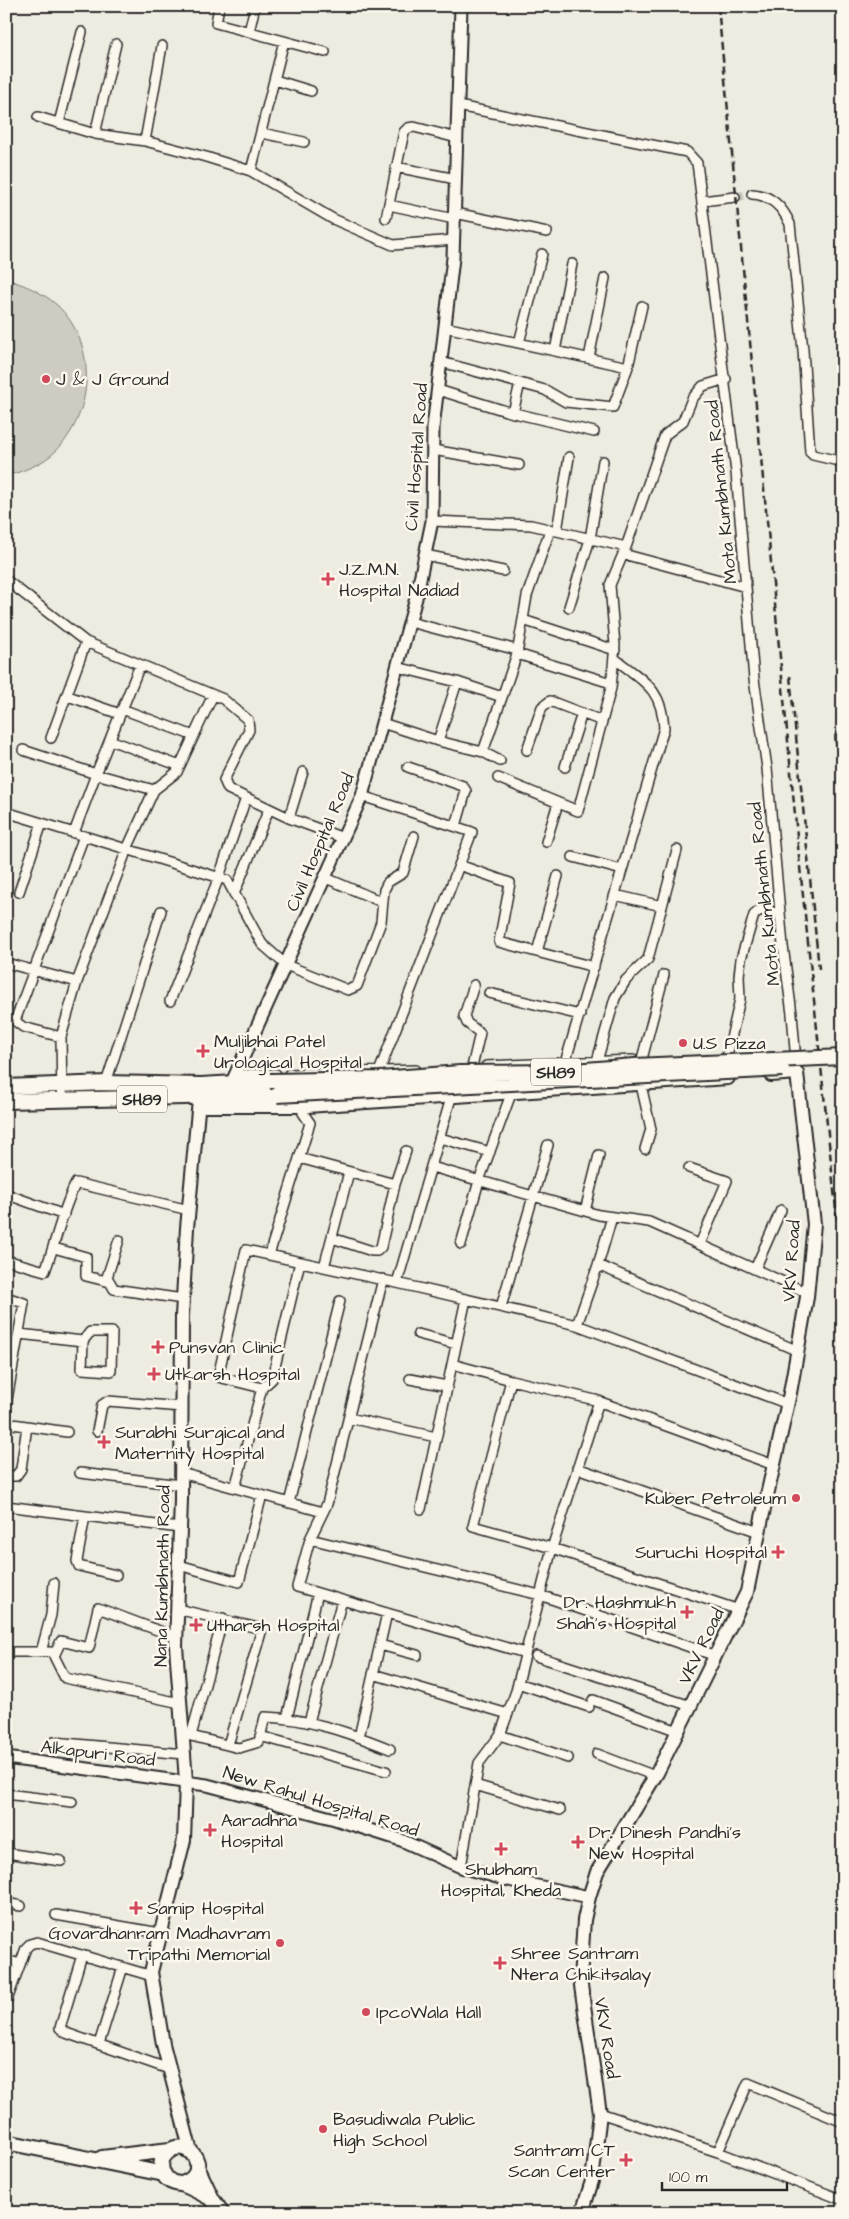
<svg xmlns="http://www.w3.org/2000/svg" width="849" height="2219" viewBox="0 0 849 2219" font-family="'Architects Daughter',sans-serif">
<rect width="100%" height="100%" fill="#eeebe0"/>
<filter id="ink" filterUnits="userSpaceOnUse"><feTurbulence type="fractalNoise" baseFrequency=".02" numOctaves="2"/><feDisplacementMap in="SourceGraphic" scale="10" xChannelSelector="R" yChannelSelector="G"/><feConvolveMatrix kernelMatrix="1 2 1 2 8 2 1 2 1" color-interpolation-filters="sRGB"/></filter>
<g filter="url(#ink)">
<path fill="#cecbc2" stroke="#7c7b76" d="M6,279C25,285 42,292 57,305C98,344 94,411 57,450C43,464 24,471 6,476Z"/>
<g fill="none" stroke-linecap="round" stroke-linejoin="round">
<path stroke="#c7c5bc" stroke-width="9" stroke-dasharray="9 4.5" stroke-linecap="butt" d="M735,197L752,194"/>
<defs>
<path id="minor" d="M219,6L216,23L325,52
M249,32L255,6
M275,80L311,91
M458,106L687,152L697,163L736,472L754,679L767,768L783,946L792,1014L797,1073
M38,117L95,134L145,141L206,157L251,171L333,219L393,245L454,240
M59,123L82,32
M262,133L304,142
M95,134L116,44
M145,141L162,46
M396,167L456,179
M251,171L284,41
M752,194C771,195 783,208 790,224L803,350L810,452L813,455L843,462
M702,201L735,197
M389,205L454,219
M455,213L547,232
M386,218L404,132L408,128L414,127L457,138
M445,327L628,367
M519,343L542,254
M555,351L572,264
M589,358L605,278
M441,362L545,390L566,402L613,407L628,367L642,306
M438,390L506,411L594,432
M513,413L520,383
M433,450L519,465
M432,521L531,525L626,547
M557,531L569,457
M623,554L746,587
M425,555L503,571
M6,580L86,642L223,699L248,720L249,730L224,780L228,789L289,818L343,838
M569,607L590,539L603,461
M523,620L615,650
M410,622L517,650
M517,654L611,683
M397,667L457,682L502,697
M68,696L120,714
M122,709L194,736
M382,723L438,741L483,752L500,761
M840,737L843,756
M51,738L86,642
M110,740L180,766
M438,741L457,682
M23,750L96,774L154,790
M527,750L542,707L550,701L602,721
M483,752L517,654L527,596L550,530
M408,767L463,786L466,791L456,826
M565,767L582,713
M498,778L578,811L611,688L615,645L610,585L626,547L665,435L683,421L692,399L703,386L726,379
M362,796L472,832L379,1072
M6,812L227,880L262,944L286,965L348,990L357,986L381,922L384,890L388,882L403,873L414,836
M289,818L303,772
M74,833L96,774L140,665
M546,842L558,803
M573,857L622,870
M459,865L510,883L499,942L594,967
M326,878L382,902
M19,892L42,823
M234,894L269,809
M615,895L662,906
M537,952L558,876
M6,963L77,982L127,849L154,790L177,772L213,695
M489,993L580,1015
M170,1001L219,877L246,798
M61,1037L23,1027L15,1021L84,836
M727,1056L740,999L739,976L741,959L754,915L760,910L780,914
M642,1059L664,975
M597,1061L615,998L626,980L648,959L677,850
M565,1063L664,728C662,688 643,681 614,658
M486,1066L633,1060
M472,1067L480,1033L467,1023L464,1016L474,985
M289,1074L416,1070
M235,1075L276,1074
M106,1083L161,911
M641,1085L651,1129L645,1149
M62,1100L61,1037L77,982
M440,1138L490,1152
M299,1158L395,1184
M432,1167L599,1215L649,1222L808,1293
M689,1168L727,1181L700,1244
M6,1194L64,1215
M585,1211L599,1155
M332,1238L372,1251H377L381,1247L395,1184L406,1151
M119,1240L107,1277L114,1289L183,1299
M461,1244L479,1181L511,1094
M54,1248L86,1257V1276L110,1282
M269,1255L310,1123L303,1113L307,1106
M6,1260L45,1271C56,1242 62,1210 76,1183L189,1210
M598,1265L798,1351
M324,1267L349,1172
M755,1269L781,1210
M383,1279L327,1504L310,1539L297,1587L525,1653
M397,1283L451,1098
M6,1297L24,1303L6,1405
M501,1307L548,1145
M577,1325L598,1265L612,1217
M19,1334L83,1341L90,1332H112L111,1371L82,1369L83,1341
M418,1334L456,1344
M452,1364L511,1380
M410,1379L447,1386
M262,1388L218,1377L246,1250L397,1283L577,1325L788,1404
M349,1418L436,1437
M6,1423L67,1432
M97,1431L102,1405L108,1401L182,1407
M577,1468L759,1532
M80,1473L181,1485
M181,1473L323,1512
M6,1476H16L21,1469L27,1426
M235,1488L262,1388L272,1379L300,1262
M289,1503L340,1301
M6,1506L180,1528
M421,1509L466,1299
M85,1516L77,1561L79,1566L116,1575
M310,1539L540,1595L716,1656
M179,1565L239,1582L262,1495
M177,1609L262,1629L228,1745
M739,1610L552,1548L473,1526L511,1380L595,1400L774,1465
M380,1645L417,1655
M6,1652H52L65,1678L180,1703
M41,1652L51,1615L54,1583
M54,1656L61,1641L89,1648L98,1608L176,1637
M536,1656L691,1706
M373,1674L508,1714
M518,1683L589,1707
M593,1700L678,1731
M287,1718L318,1593
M309,1722L342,1600
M183,1734L239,1748L259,1742L265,1717C308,1718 350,1733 390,1749
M500,1735L568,1758
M191,1736L223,1618
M260,1736L386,1771
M359,1737L387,1613
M54,1742L184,1754
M597,1754L655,1776
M475,1785L560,1810
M6,1794L72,1802
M6,1853L61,1861
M461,1867L479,1763L500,1735L516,1691L552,1548L599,1401
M6,1903L21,1906
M56,1915L160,1933
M82,1955L60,2028L66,2033L169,2069
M6,1960L20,1964
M6,2003L26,1948L30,1944L37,1942L152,1976
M99,2044L123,1967
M600,2113L718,2152
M843,2122L748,2083L718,2152L843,2200"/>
<path id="tertiary" d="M231,1084L362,796L416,598L432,521L433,428L453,258L461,6
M6,1758L207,1785L335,1819L401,1840L461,1867L504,1879L589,1897"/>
<path id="secondary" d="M199,1106H307L728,1078
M191,2152L163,2044L151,1972L184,1840L186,1781L176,1646L181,1500L182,1316L187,1228L199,1100
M582,2213L592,2181L600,2113L580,1979L584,1920L589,1897L597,1872L657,1773L747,1592L762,1518L790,1393L807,1297L814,1224L797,1073L771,1075"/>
<path id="primary" d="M6,1087L106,1083L201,1085L270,1081
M6,1101L277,1095
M6,2142L164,2174
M102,2158L170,2150
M197,2167L212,2199L222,2213
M182,2184C213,2174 191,2136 169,2151C158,2159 159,2174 170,2181C174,2184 179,2183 184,2185C194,2189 203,2194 212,2199"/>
</defs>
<use href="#minor" stroke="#2b2b2b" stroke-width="12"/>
<use href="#tertiary" stroke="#2b2b2b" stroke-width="15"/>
<use href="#secondary" stroke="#2b2b2b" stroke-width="16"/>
<use href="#primary" stroke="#2b2b2b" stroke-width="18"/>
<use href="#minor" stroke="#fbf7ec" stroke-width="9"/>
<use href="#tertiary" stroke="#fbf7ec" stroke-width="11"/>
<use href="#secondary" stroke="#fbf7ec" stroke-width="12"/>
<use href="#primary" stroke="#fbf7ec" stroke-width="14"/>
<path stroke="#2b2b2b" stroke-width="2.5" stroke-dasharray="8 4" stroke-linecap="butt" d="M718,6L800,867L843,1276
M790,676L819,969"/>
<defs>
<path id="primary-bridge" d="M270,1081L380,1079L460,1073L562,1072L634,1066L843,1057
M277,1095L782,1069"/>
</defs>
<use href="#primary-bridge" stroke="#2b2b2b" stroke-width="18" stroke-linecap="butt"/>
<use href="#primary-bridge" stroke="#fbf7ec" stroke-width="14"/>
</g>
</g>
<g fill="#d1495b" stroke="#fbf7ec" stroke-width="2">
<circle cx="46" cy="379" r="5"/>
<path d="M325.5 571.5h5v5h5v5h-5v5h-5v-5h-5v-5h5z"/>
<circle cx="683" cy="1043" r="5"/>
<path d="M200.5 1043.5h5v5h5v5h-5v5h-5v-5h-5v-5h5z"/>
<path d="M155.5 1339.5h5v5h5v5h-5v5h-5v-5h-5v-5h5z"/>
<path d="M151.5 1366.5h5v5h5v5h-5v5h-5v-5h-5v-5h5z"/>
<path d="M101.5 1434.5h5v5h5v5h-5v5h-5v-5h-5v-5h5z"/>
<circle cx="796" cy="1498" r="5"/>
<path d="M775.5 1544.5h5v5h5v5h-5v5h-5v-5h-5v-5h5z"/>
<path d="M684.5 1604.5h5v5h5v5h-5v5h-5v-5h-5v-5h5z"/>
<path d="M193.5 1617.5h5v5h5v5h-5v5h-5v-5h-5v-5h5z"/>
<path d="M207.5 1822.5h5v5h5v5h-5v5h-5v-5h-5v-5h5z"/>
<path d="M575.5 1834.5h5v5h5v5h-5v5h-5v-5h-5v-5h5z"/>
<path d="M498.5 1841.5h5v5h5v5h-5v5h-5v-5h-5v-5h5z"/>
<path d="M133.5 1900.5h5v5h5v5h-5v5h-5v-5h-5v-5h5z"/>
<circle cx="280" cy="1943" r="5"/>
<path d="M497.5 1955.5h5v5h5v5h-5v5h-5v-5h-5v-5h5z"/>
<circle cx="366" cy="2012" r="5"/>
<circle cx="323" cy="2129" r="5"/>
<path d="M623.5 2152.5h5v5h5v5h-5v5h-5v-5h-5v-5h5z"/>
</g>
<g text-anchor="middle" stroke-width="5" stroke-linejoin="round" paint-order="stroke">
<g fill="#fbf7ec" stroke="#696865" stroke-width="1">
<rect x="531" y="1058.5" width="50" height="27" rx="4"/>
<rect x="117" y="1085.5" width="50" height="27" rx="4"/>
</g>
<g font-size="16" font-weight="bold" fill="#2b2b2b">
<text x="556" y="1078">SH89</text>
<text x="142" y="1105">SH89</text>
</g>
<g font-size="18" fill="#2b2b2b" stroke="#fbf7ec" text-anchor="start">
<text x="56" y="385">J &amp; J Ground</text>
<text x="339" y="575">J.Z.M.N.<tspan x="339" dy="21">Hospital Nadiad</tspan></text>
<text x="214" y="1047">Muljibhai Patel<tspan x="214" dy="21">Urological Hospital</tspan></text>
<text x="693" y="1049">U.S Pizza</text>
<text x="169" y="1353">Punsvan Clinic</text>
<text x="165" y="1380">Utkarsh Hospital</text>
<text x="115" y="1438">Surabhi Surgical and<tspan x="115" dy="21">Maternity Hospital</tspan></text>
<text x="786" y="1504" text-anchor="end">Kuber Petroleum</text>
<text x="767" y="1558" text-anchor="end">Suruchi Hospital</text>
<text x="676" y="1608" text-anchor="end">Dr. Hashmukh<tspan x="676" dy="21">Shah's Hospital</tspan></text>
<text x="207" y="1631">Utharsh Hospital</text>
<text x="221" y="1826">Aaradhna<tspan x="221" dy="21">Hospital</tspan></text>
<text x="589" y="1838">Dr. Dinesh Pandhi's<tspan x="589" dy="21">New Hospital</tspan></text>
<text x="501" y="1875" text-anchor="middle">Shubham<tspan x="501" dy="21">Hospital, Kheda</tspan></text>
<text x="147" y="1914">Samip Hospital</text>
<text x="270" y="1939" text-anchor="end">Govardhanram Madhavram<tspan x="270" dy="21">Tripathi Memorial</tspan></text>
<text x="511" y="1959">Shree Santram<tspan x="511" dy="21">Ntera Chikitsalay</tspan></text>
<text x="376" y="2018">IpcoWala Hall</text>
<text x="333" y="2125">Basudiwala Public<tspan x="333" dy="21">High School</tspan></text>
<text x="615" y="2156" text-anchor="end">Santram CT<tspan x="615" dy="21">Scan Center</tspan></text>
</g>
<g font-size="18" fill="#2b2b2b" stroke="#fbf7ec">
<text transform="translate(416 457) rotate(-86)" y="6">Civil Hospital Road</text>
<text transform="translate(721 492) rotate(-96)" y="6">Mota Kumbhnath Road</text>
<text transform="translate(320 842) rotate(-67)" y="6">Civil Hospital Road</text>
<text transform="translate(764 894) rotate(-96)" y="6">Mota Kumbhnath Road</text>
<text transform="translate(791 1261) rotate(-86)" y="6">VKV Road</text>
<text transform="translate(162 1576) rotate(-89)" y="6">Nana Kumbhnath Road</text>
<text transform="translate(701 1646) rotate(-64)" y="6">VKV Road</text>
<text transform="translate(98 1753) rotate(7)" y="6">Alkapuri Road</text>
<text transform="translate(321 1801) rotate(17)" y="6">New Rahul Hospital Road</text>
<text transform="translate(607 2038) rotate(81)" y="6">VKV Road</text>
</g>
</g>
<rect width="849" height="2219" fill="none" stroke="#fbf7ec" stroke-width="25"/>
<rect x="12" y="12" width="824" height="2194" fill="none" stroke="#2b2b2b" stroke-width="2" filter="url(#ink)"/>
<path d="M662 2182v8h125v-8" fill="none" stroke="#2b2b2b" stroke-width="2.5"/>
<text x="669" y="2182" font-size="15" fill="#2b2b2b" stroke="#fbf7ec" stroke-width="4" paint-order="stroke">100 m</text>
</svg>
